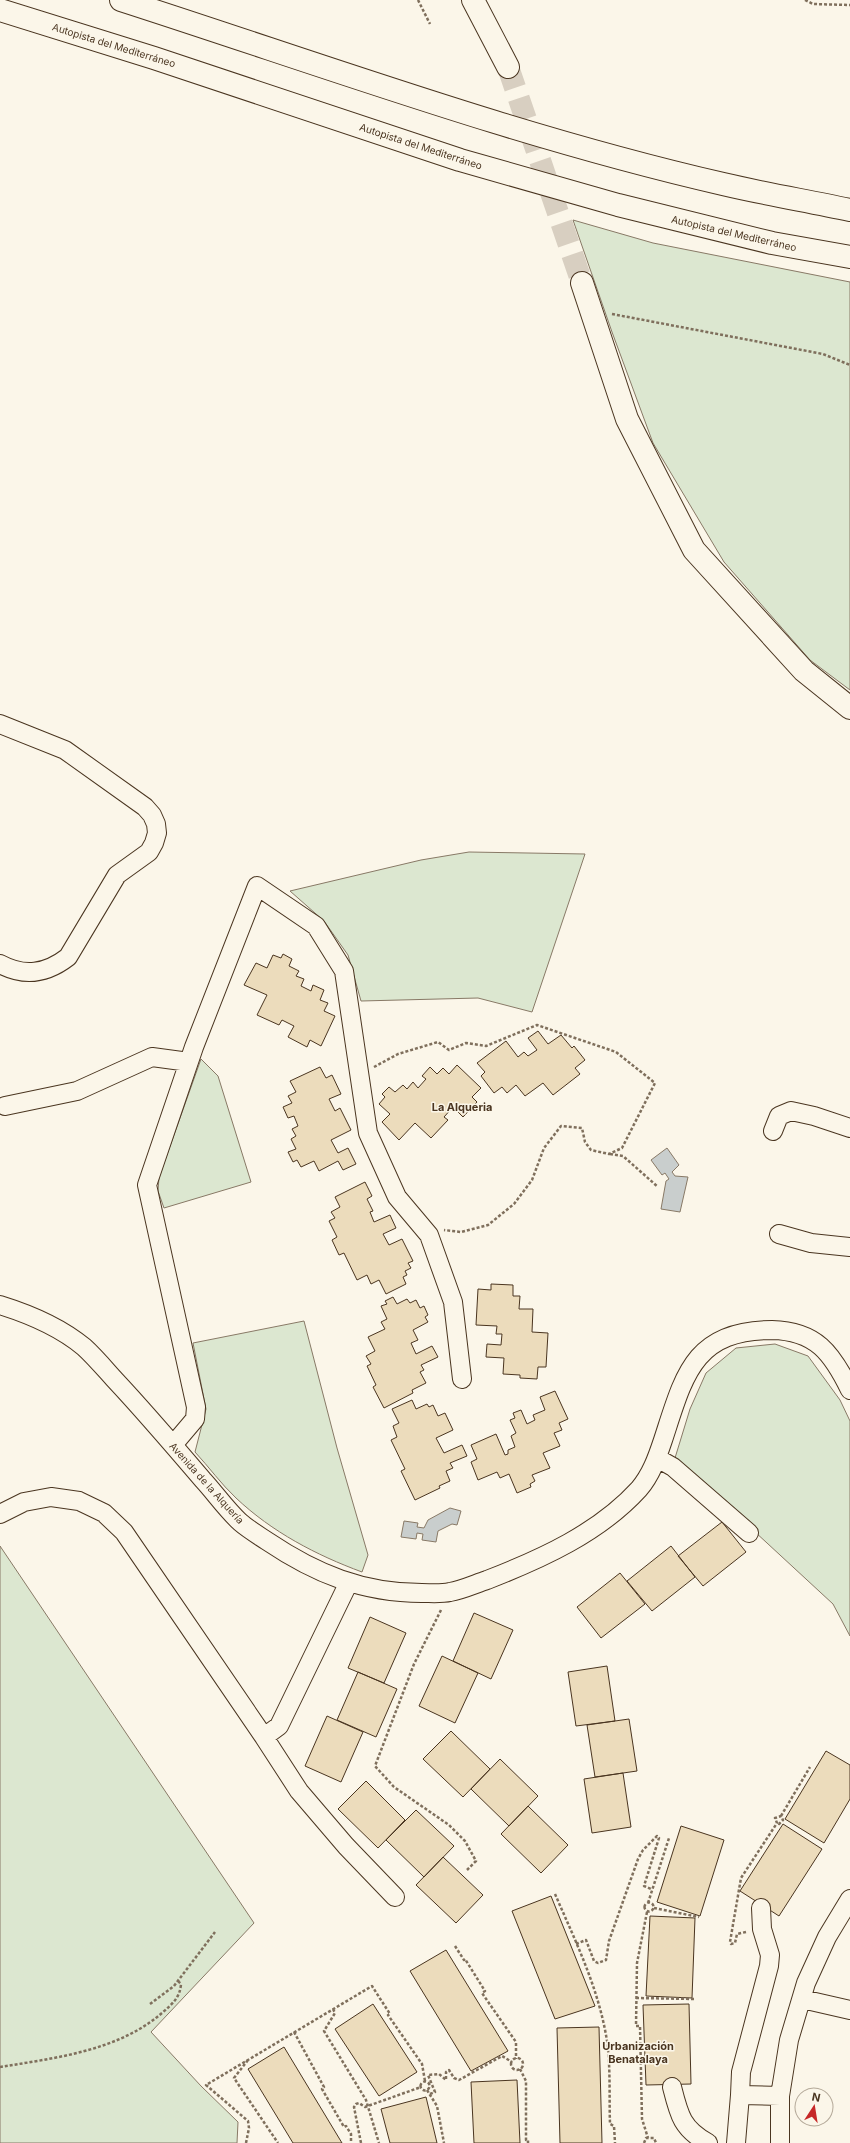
<svg xmlns="http://www.w3.org/2000/svg" width="850" height="2143" viewBox="0 0 850 2143" font-family="Inter,sans-serif">
<rect width="100%" height="100%" fill="#fbf6e9"/>
<path fill="#dce7d0" stroke="#887966" d="M573,220L653,243L850,282V690L810,660L724,562L653,443L612,332Z
M469,852L585,854L532,1012L478,998L361,1001L348,955L324,921L290,891L421,860Z
M201,1059L218,1076L251,1182L164,1208L158,1191L159,1177Z
M304,1321L337,1448L368,1555L362,1572C316,1555 272,1532 236,1498C221,1484 209,1467 195,1452L206,1409L193,1343Z
M775,1344L808,1356L840,1400L850,1421V1636L833,1604L675,1458L690,1409L706,1373L736,1348Z
M0,1546L254,1923L151,2032L201,2086L238,2122L237,2143H0Z"/>
<path fill="#c9cecd" stroke="#887966" d="M667,1148L679,1165L672,1172L675,1176L688,1177L680,1212L661,1209L666,1181L669,1179L665,1173L662,1175L651,1160Z
M450,1508L461,1511L457,1525L452,1524L438,1531L436,1542L422,1540L423,1534L417,1533L416,1539L401,1537L404,1521L418,1523L417,1527L424,1528L428,1520Z"/>
<path fill="#ecdcbc" stroke="#4a3520" d="M283,954L292,959L289,966L299,971L296,976L304,979L301,986L311,991L313,985L324,990L320,1000L328,1003L324,1011L335,1016L321,1046L310,1040L307,1047L288,1037L294,1026L282,1020L279,1025L257,1015L267,995L244,985L256,963L267,968L273,955L281,958Z
M538,1031L548,1044L561,1035L572,1048L574,1046L585,1060L575,1068L580,1074L553,1095L543,1083L525,1096L516,1085L507,1093L502,1087L494,1093L481,1076L485,1072L477,1063L506,1041L518,1057L524,1052L528,1056L537,1050L528,1038Z
M457,1065L481,1088L472,1097L477,1102L463,1117L453,1107L444,1117L448,1120L431,1138L415,1123L399,1140L382,1122L390,1114L379,1104L385,1097L382,1094L389,1087L395,1092L403,1085L407,1089L413,1082L418,1088L426,1079L422,1076L430,1067L437,1074L443,1068L449,1074Z
M320,1067L326,1078L332,1075L341,1094L329,1099L335,1111L340,1108L351,1130L331,1140L338,1153L348,1148L356,1164L343,1170L338,1161L319,1171L314,1161L301,1167L297,1160L293,1162L288,1152L296,1149L291,1139L296,1136L292,1129L298,1126L294,1116L288,1118L283,1107L292,1103L288,1096L296,1092L290,1081Z
M365,1182L372,1196L367,1199L373,1211L370,1212L374,1222L390,1215L396,1228L383,1234L389,1245L402,1239L413,1261L408,1263L411,1268L405,1271L407,1275L403,1277L406,1284L386,1294L379,1280L371,1284L367,1275L357,1280L344,1253L339,1255L332,1240L337,1237L329,1221L335,1218L331,1212L340,1207L335,1197Z
M491,1284L513,1285V1296H520L519,1309H533L532,1332L548,1333L546,1367H538L537,1379L520,1378V1375L503,1374L504,1358L486,1357L487,1344L501,1345L502,1334H496L497,1326L476,1325L478,1289L491,1290Z
M393,1297L397,1304L407,1299L410,1303L416,1300L420,1308L424,1306L428,1315L425,1317L428,1322L413,1330L418,1340L411,1343L416,1354L432,1346L438,1357L421,1365L424,1370L420,1372L426,1383L412,1390L413,1393L384,1408L373,1387L376,1385L367,1366L371,1364L366,1356L375,1351L368,1337L385,1329L381,1322L387,1319L381,1306L387,1304L385,1301Z
M555,1391L568,1419L559,1423L562,1430L554,1433L560,1446L543,1453L550,1468L532,1475L535,1481L530,1484L531,1487L517,1493L509,1474L500,1478L497,1472L478,1480L471,1462L477,1459L471,1445L496,1434L505,1455L508,1454V1450L515,1447L511,1436L516,1433L510,1420L515,1418L513,1413L521,1410L527,1424L535,1420L533,1415L545,1410L540,1397Z
M412,1400L416,1409L427,1404L429,1407L433,1405L438,1416L445,1413L453,1430L436,1438L444,1453L462,1445L467,1456L450,1463L453,1468L446,1471L450,1481L439,1486L440,1488L415,1500L401,1471L405,1469L391,1440L397,1437L393,1426L399,1423L392,1409Z
M722,1522L746,1552L703,1586L678,1556Z
M671,1546L695,1577L652,1611L627,1581Z
M620,1573L645,1604L601,1638L577,1607Z
M474,1613L513,1630L491,1679L453,1661Z
M370,1617L406,1633L384,1683L348,1668Z
M442,1656L478,1673L455,1723L419,1706Z
M607,1666L615,1721L576,1726L568,1672Z
M358,1672L397,1689L376,1737L337,1720Z
M327,1716L363,1732L341,1782L305,1766Z
M629,1719L637,1771L595,1777L587,1725Z
M451,1731L490,1769L463,1797L423,1759Z
M826,1751L850,1765V1799L824,1843L785,1819Z
M500,1759L538,1796L509,1826L471,1789Z
M623,1773L631,1827L592,1833L584,1779Z
M366,1781L405,1820L378,1848L338,1809Z
M528,1806L568,1845L541,1873L501,1834Z
M416,1810L454,1846L424,1877L386,1840Z
M783,1824L822,1849L779,1916L740,1891Z
M681,1826L724,1840L700,1916L657,1902Z
M443,1857L483,1895L456,1923L416,1885Z
M551,1896L595,2006L555,2019L512,1911Z
M650,1916L695,1918L692,1998L646,1996Z
M446,1950L508,2051L471,2071L410,1971Z
M373,2004L417,2072L379,2096L335,2029Z
M689,2004L691,2084L646,2085L643,2005Z
M599,2027L602,2143H560L557,2028Z
M284,2047L342,2143H293L248,2069Z
M517,2080L520,2143H474L471,2082Z
M426,2097L437,2143H390L381,2109Z"/>
<g fill="none" stroke-linecap="round" stroke-linejoin="round">
<path stroke="#d8cfc1" stroke-width="22" stroke-dasharray="22 11" stroke-linecap="butt" d="M508,67L582,283"/>
<defs>
<path id="minor" d="M0,724L65,750L145,807L152,815L156,824L157,833L154,843L149,852L117,875L68,957C46,974 24,977 0,964
M5,1106L77,1091L152,1057L189,1062
M773,1131L779,1116L791,1111L814,1116L850,1128
M779,1234L811,1243L850,1247
M0,1305C29,1314 60,1327 84,1347C95,1357 105,1369 115,1380C145,1412 174,1446 203,1480C215,1493 226,1509 240,1522C248,1529 258,1535 267,1541C316,1574 363,1593 422,1593C431,1593 441,1594 450,1592C462,1590 475,1584 487,1580C541,1559 599,1533 639,1489C651,1475 657,1458 663,1440C684,1376 693,1330 772,1330C816,1331 832,1353 850,1390
M173,1445L195,1419L196,1407L147,1185L194,1047L257,886L316,926L344,971L368,1133L397,1197L429,1235L453,1302L462,1379
M657,1458L673,1467L749,1533
M0,1514L24,1502L51,1497L79,1501L104,1513L124,1532L264,1737L279,1726L348,1584
M264,1737L299,1791L346,1846L395,1897
M802,1999L850,2010
M672,2087C679,2115 682,2129 708,2143
M740,2095L741,2072L769,1966L770,1955L762,1929L761,1908
M736,2143L740,2095L780,2096
M780,2143V2096L789,2040L806,1983L827,1937L850,1899"/>
<path id="major" d="M473,0L508,67
M582,283L627,419L694,550L804,671L850,708"/>
<path id="highway" d="M121,0C320,64 518,137 723,184C765,194 808,201 850,210
M0,10L154,58L460,160L618,205L772,243L850,257"/>
</defs>
<use href="#minor" stroke="#4a3520" stroke-width="20"/>
<use href="#major" stroke="#4a3520" stroke-width="24"/>
<use href="#highway" stroke="#4a3520" stroke-width="24"/>
<path stroke="#7f6f5c" stroke-width="2.5" stroke-dasharray="3 2" stroke-linecap="butt" d="M418,0L430,24
M805,0L813,4L850,5
M612,314L823,354L850,365
M374,1067L398,1054L438,1042L449,1050L466,1043L486,1046L537,1025L616,1052L655,1083L622,1148L609,1154L591,1150L585,1142L582,1128L561,1126L544,1148L532,1180L514,1204L488,1225L461,1232L444,1230
M610,1154L623,1156L658,1187
M441,1610L414,1664L375,1766L394,1787L449,1825L465,1841L476,1861L467,1870
M781,1816L810,1767
M555,1894C575,1940 597,1985 606,2035C611,2063 609,2095 610,2124L614,2126L615,2143
M644.5 1907a4.5 4.5 0 1 1 9 0a4.5 4.5 0 1 1-9 0Z
M648,1903L669,1838
M654,1908L699,1917
M647,1912L637,1963L636,2026H640L642,2119L648,2138
M746,1932L737,1934L735,1943L731,1944L730,1942L741,1878L777,1823L775,1818L781,1816L783,1820L779,1824L777,1823
M576,1944L586,1940L594,1961L598,1963L606,1960L609,1941L638,1859L643,1850L657,1836L659,1838L644,1886L651,1889
M455,1946L464,1960L465,1959L485,1991L482,1993L516,2042V2059
M636,1998L694,1999
M150,2004L174,1986L215,1932
M333,2009L335,2013L324,2031L366,2100L379,2143
M294,2032L324,2087L322,2089L344,2127L346,2126L351,2134V2143
M511 2064a6 6 0 1 1 12 0a6 6 0 1 1-12 0Z
M248,2060L234,2078L278,2143
M0,2067C55,2058 118,2051 162,2013C172,2004 180,1998 181,1984L178,1981
M520,2069L526,2081V2140H528V2143
M420.5 2086a4.5 4.5 0 1 1 9 0a4.5 4.5 0 1 1-9 0Z
M427,2090L437,2106L444,2143
M430,2094L435,2092L428,2075L439,2074L446,2080V2072L449,2070L454,2078L459,2080L502,2056L512,2062
M246,2143L249,2128L248,2121L206,2085L372,1986L390,2014L388,2015L422,2064L425,2081
M361,2143L354,2107L356,2104L359,2103L365,2107L421,2087
M644,2143L646,2138H654L656,2143"/>
<use href="#minor" stroke="#fbf6e9" stroke-width="18"/>
<use href="#major" stroke="#fbf6e9" stroke-width="22"/>
<use href="#highway" stroke="#fbf6e9" stroke-width="22"/>
</g>
<g text-anchor="middle" stroke-width="3" stroke-linejoin="round" paint-order="stroke">
<g font-size="10" fill="#4a3520" stroke="#fbf6e9">
<text transform="translate(114 45) rotate(17)" y="4">Autopista del Mediterráneo</text>
<text transform="translate(421 146) rotate(18)" y="4">Autopista del Mediterráneo</text>
<text transform="translate(734 233) rotate(13)" y="4">Autopista del Mediterráneo</text>
<text transform="translate(207 1483) rotate(48)" y="4">Avenida de la Alquería</text>
</g>
<g font-size="11" font-weight="bold" fill="#4a3520" stroke="#fbf6e9">
<text x="462" y="1111">La Alqueria</text>
<text x="638" y="2050">Urbanización<tspan x="638" dy="13">Benatalaya</tspan></text>
</g>
</g>
<g transform="translate(814 2107) rotate(12)"><circle r="19" fill="#fbf6e9" stroke="#b4a999"/>
<path d="M0-3L7 15L0 10L-7 15Z" fill="#c62828"/>
<text y="-6" font-size="11" font-weight="bold" text-anchor="middle" fill="#4a3520">N</text>
</g>
</svg>
